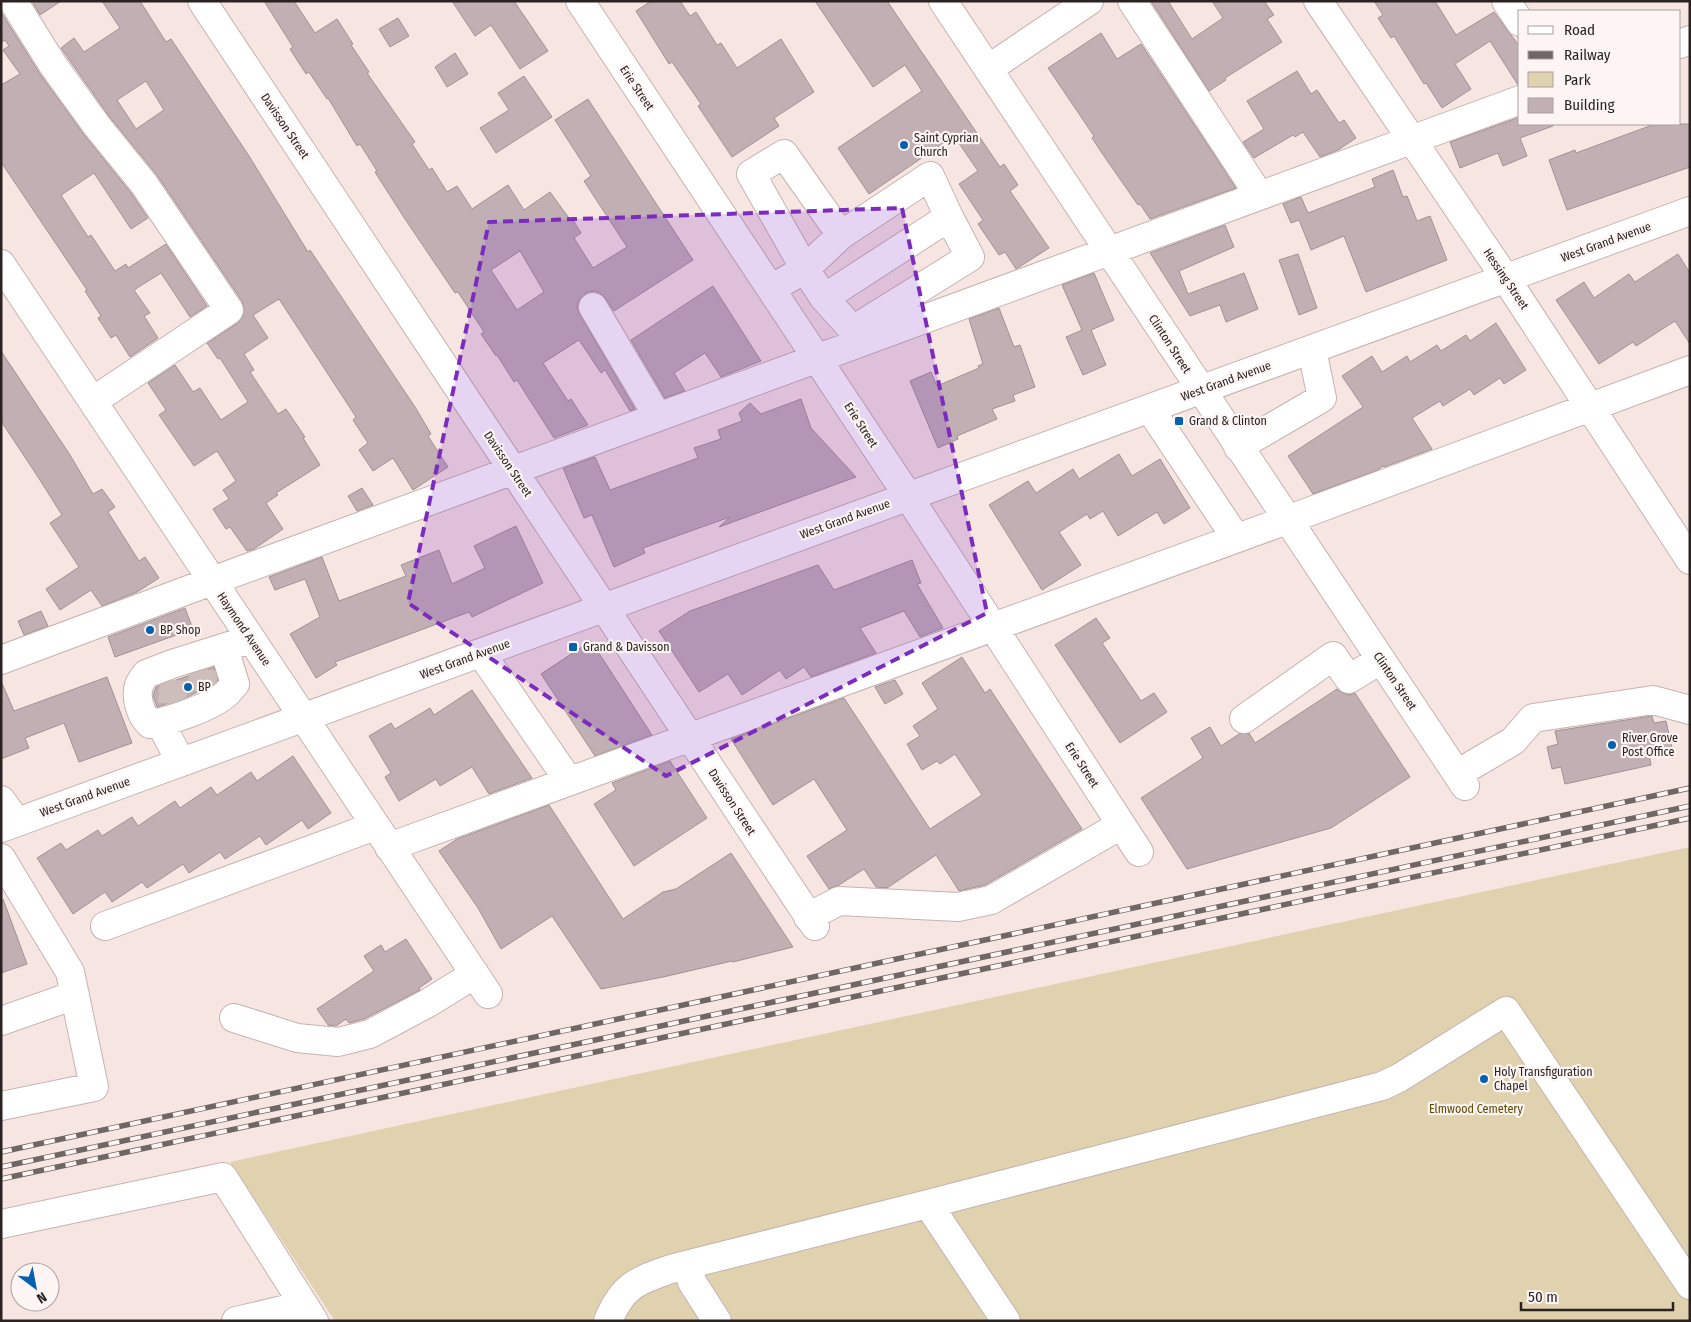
<svg xmlns="http://www.w3.org/2000/svg" width="1691" height="1322" viewBox="0 0 1691 1322" font-family="'Fira Sans Condensed',sans-serif">
<rect width="100%" height="100%" fill="#f7e5e1"/>
<path fill="#e0d2af" d="M1690,847V1321H335L230,1162Z"/>
<path fill="#c1afb3" stroke="#a29194" fill-rule="evenodd" d="M32,1H61L40,15Z
M102,1H140L166,42L171,39L249,156L308,252L310,250L415,407L431,434L428,436L448,467L413,490L393,458L373,471L359,450L368,443L353,420L356,417L279,299L253,315L268,338L244,354L254,370L250,372L278,414L286,409L305,437L303,438L320,465L276,493L278,495L266,503L283,529L254,549L247,551L230,527L226,529L213,509L229,499L223,490L236,481L217,451L194,466L159,415L166,410L148,383L175,365L193,392L200,388L221,420L248,402L220,358L218,359L207,343L238,323L243,316L244,308L242,301L157,175L109,116L61,48L74,38L84,52L120,28ZM146,81L164,110L136,129L117,100Z
M264,1H294L315,33L337,19L353,44L351,45L369,72L367,73L415,142L412,144L429,170L432,168L447,192L457,186L472,209L508,185L524,210L550,192L571,221L573,220L581,233L574,238L593,268L627,247L584,181L591,176L555,120L588,99L693,260L614,311L606,299L600,293L593,291L586,293L579,300L577,308L580,315L635,409L630,411L605,370L601,373L579,340L543,363L568,401L571,399L588,425L554,438L517,380L514,382L497,355L496,356L481,334L484,332L458,292L455,293L403,216L375,172L377,171L360,144L357,146L328,98L327,99L309,72L306,74L290,49L293,47ZM520,251L544,292L517,310L491,270Z
M452,1H514L548,51L520,69L491,25L475,36Z
M651,1H680L690,16L696,12L717,45L721,43L737,68L781,39L814,92L774,118L779,126L732,157L698,106L701,104L672,62L669,64L636,11Z
M815,1H887L1000,167L1004,164L1018,185L1010,191L1049,248L1016,269L1005,252L999,255L978,224L983,220L959,184L978,171L954,136L869,194L838,148L922,91L905,65L873,87Z
M1151,1H1168L1192,39L1223,18L1212,1H1264L1274,15L1267,19L1282,42L1225,78L1226,80L1209,91Z
M1374,1H1435L1456,35L1494,12L1520,47V85H1518L1490,41L1455,64L1471,89L1442,108L1426,83L1424,84L1394,36L1391,38L1378,18L1383,15Z
M1,12L40,74L85,136L131,193L148,218L131,229L94,173L61,195L88,237L91,235L115,271L126,264L128,268L166,244L207,306L190,317L161,273L134,290L150,313L144,316L158,338L130,357L116,335L111,338L98,318L101,316L85,291L87,290L1,162V85L20,74L3,50L9,46L5,40L1,43Z
M398,18L409,36L390,47L379,29Z
M1101,33L1117,59L1141,44L1236,188L1150,219L1140,204L1138,205L1106,159L1092,138L1094,136L1048,68Z
M455,53L468,74L447,87L435,67Z
M1297,71L1311,94L1317,90L1339,123L1344,120L1356,138L1338,150L1320,157L1303,132L1295,137L1293,135L1254,158L1243,142L1264,129L1247,101Z
M524,76L552,117L496,153L480,128L509,110L498,93Z
M1520,117V124H1552L1553,126L1520,138L1527,156L1503,166L1498,153L1460,168L1450,142Z
M1655,124H1690V167L1567,210L1549,160L1575,150L1576,153Z
M1393,170L1403,197L1407,196L1417,221L1430,216L1447,260L1366,292L1344,236L1311,250L1299,220L1291,223L1283,204L1301,197L1308,213L1375,187L1372,179Z
M1225,225L1234,247L1179,271L1188,294L1244,273L1258,309L1226,322L1220,305L1190,316L1150,253Z
M1298,254L1317,308L1299,315L1279,260Z
M1678,254L1690,273V344L1675,321L1636,346L1633,342L1599,364L1556,300L1584,282L1594,298L1629,274L1635,282Z
M1094,273L1114,320L1091,330L1106,365L1083,375L1066,337L1082,330L1062,285Z
M713,286L761,361L721,377L705,353L674,373L685,391L665,398L631,340Z
M999,308L1014,347L1020,345L1035,387L1013,395L1015,401L992,409L997,419L957,436L958,439L938,448L910,381L931,372L937,386L979,368L978,366L983,364L969,319Z
M1496,323L1526,370L1504,384L1500,378L1474,395L1470,389L1443,406L1440,401L1412,418L1432,449L1384,467L1383,466L1378,470L1313,494L1288,456L1363,407L1342,376L1372,356L1382,372L1407,356L1410,362L1437,345L1441,351L1466,335L1470,341Z
M1,351L70,455L93,494L102,489L115,507L108,512L139,561L145,557L159,578L137,592L102,606L91,590L60,610L46,589L79,567L50,523L62,515L38,477L1,421Z
M801,399L811,428L856,477L719,527L730,517L643,548L645,553L614,567L592,515L584,518L563,468L595,457L610,490L698,458L694,448L721,439L718,430L742,421L739,413L750,403L761,414Z
M1119,454L1132,476L1160,459L1190,508L1164,524L1157,512L1118,536L1103,511L1090,519L1087,514L1059,532L1081,565L1042,590L989,505L1028,481L1036,493L1073,469L1079,479Z
M362,488L373,505L357,511L348,496Z
M516,526L543,583L472,617L469,612L335,662L337,665L316,678L290,634L320,617L305,579L275,590L269,577L322,557L339,601L406,576L401,565L439,550L452,584L485,568L474,546Z
M912,560L921,583L917,584L943,628L920,637L904,611L860,628L876,653L811,677L804,667L786,679L780,670L742,695L728,674L699,692L659,631L690,611L818,565L834,590Z
M185,608L193,629L115,657L108,637Z
M41,611L48,626L24,635L18,621Z
M1096,618L1110,638L1102,643L1141,701L1154,693L1167,712L1120,743L1055,645Z
M591,641L652,735L595,756L541,674Z
M962,657L985,693L990,689L1082,829L985,885L959,891L936,855L887,888L876,887L864,869L839,885L829,889L807,856L847,830L814,779L773,805L731,739L844,698L930,829L982,795L955,754L940,764L937,761L922,770L907,744L920,736L913,726L938,709L922,683Z
M214,667L218,680L212,685L185,698L157,707L153,695L156,687Z
M107,677L132,743L79,762L64,723L25,738L29,748L1,759V681L14,711Z
M895,680L903,694L885,704L875,687Z
M1337,689L1343,693L1349,695L1355,693L1410,777L1331,828L1187,869L1141,798L1203,758L1191,738L1210,727L1221,746L1239,734L1249,733L1255,743Z
M472,690L532,778L489,794L472,767L440,786L436,779L399,801L385,777L391,773L369,736L391,723L395,729L430,708L434,715Z
M1652,716L1654,723L1666,721L1672,748L1649,754L1651,765L1565,784L1561,767L1552,769L1547,747L1558,744L1555,731Z
M293,756L331,813L308,829L302,820L266,845L260,836L225,859L220,852L189,873L183,864L147,888L142,882L112,902L105,892L73,914L37,858L61,843L66,850L98,830L102,836L132,817L138,826L175,801L180,808L211,787L217,795L251,772L257,781Z
M670,761L707,818L634,866L594,804L616,790L612,783Z
M549,805L623,919L663,892L676,889L731,853L793,947L733,962L732,961L663,977L601,989L552,916L501,949L478,908L439,851L457,839Z
M3,899L27,964L1,973V900Z
M406,939L432,979L419,988L420,990L364,1019L349,1023L346,1019L336,1026L328,1025L317,1009L374,971L364,956L381,945L385,952Z"/>
<g fill="none" stroke-linecap="round" stroke-linejoin="round">
<path stroke="#cebebb" stroke-width="28" stroke-dasharray="28 14" stroke-linecap="butt" d="M201,692L204,669
M172,704L174,680"/>
<defs>
<path id="minor" d="M13,1L53,65L97,126L144,184L229,310L93,401
M202,1L815,926
M580,1L908,496L1139,852
M943,1L1465,786
M1132,1L1259,195
M1318,1L1506,279L1690,560
M1506,1L1520,22
M1680,44L1690,40
M988,69L1089,1
M784,154L841,235L930,176L949,217L824,298L805,269L751,174Z
M1,264L488,994
M771,289L805,269L841,235
M824,298L853,330L970,257L949,217
M593,307L658,417
M1150,409L1236,538
M1238,447L1322,398L1312,350
M221,649L227,658L235,684C232,687 230,690 227,693C214,706 168,722 150,724C141,716 135,698 139,685C141,681 144,677 146,674L172,664L251,639
M481,653L569,781
M1,660L212,581L1520,100
M1244,719L1333,656L1349,679L1380,660
M160,723L181,762
M1457,774L1513,741L1533,718L1653,700L1690,710
M1,800L17,822
M389,847L1287,520L1690,370
M1,858L70,972L94,1087L1,1106
M808,917L839,901L958,907L991,900L1121,825
M105,926L375,826
M234,1018L297,1038L338,1042L370,1034L428,1003L475,974
M1,1021L75,995
M928,1204L1006,1321
M1,1224L223,1177L314,1321
M687,1265L692,1282L717,1321
M236,1321L304,1305
M608,1321C623,1284 639,1280 674,1268L928,1204L1382,1086L1399,1078L1506,1011L1690,1285"/>
<path id="major" d="M1,828L1690,211"/>
</defs>
<use href="#minor" stroke="#c5b4b0" stroke-width="30"/>
<use href="#major" stroke="#c5b4b0" stroke-width="30"/>
<use href="#minor" stroke="#fff" stroke-width="28"/>
<use href="#major" stroke="#fff" stroke-width="28"/>
<defs>
<path id="rail" d="M1,1152L1690,788
M1,1167L1690,806
M1,1179L1690,818"/>
</defs>
<use href="#rail" stroke="#706663" stroke-width="5.5"/>
<use href="#rail" stroke="#fcf5f3" stroke-width="4" stroke-dasharray="11" stroke-linecap="butt"/>
</g>
<path fill="#7b2cbf" fill-opacity="0.2" stroke="#7b2cbf" stroke-width="4" stroke-dasharray="10 6" stroke-linejoin="round" d="M902,208L987,613L666,776L408,603L489,222Z"/>
<g fill="#0560ad" stroke="#fcf5f3" stroke-width="2">
<circle cx="904" cy="145" r="5"/>
<rect x="1174" y="416" width="10" height="10" rx="2.5"/>
<circle cx="150" cy="630" r="5"/>
<rect x="568" y="642" width="10" height="10" rx="2.5"/>
<circle cx="188" cy="687" r="5"/>
<circle cx="1612" cy="745" r="5"/>
<circle cx="1484" cy="1079" r="5"/>
</g>
<g text-anchor="middle" stroke-width="4.5" stroke-linejoin="round" paint-order="stroke">
<g font-size="12" fill="#2a2322" stroke="#fcf5f3">
<text transform="translate(637 88) rotate(56)" y="4">Erie Street</text>
<text transform="translate(285 126) rotate(56)" y="4">Davisson Street</text>
<text transform="translate(1606 242) rotate(-20)" y="4">West Grand Avenue</text>
<text transform="translate(1506 279) rotate(56)" y="4">Hessing Street</text>
<text transform="translate(1170 344) rotate(57)" y="4">Clinton Street</text>
<text transform="translate(1226 381) rotate(-20)" y="4">West Grand Avenue</text>
<text transform="translate(861 425) rotate(57)" y="4">Erie Street</text>
<text transform="translate(508 464) rotate(56)" y="4">Davisson Street</text>
<text transform="translate(845 519) rotate(-20)" y="4">West Grand Avenue</text>
<text transform="translate(244 629) rotate(56)" y="4">Haymond Avenue</text>
<text transform="translate(465 659) rotate(-20)" y="4">West Grand Avenue</text>
<text transform="translate(1395 681) rotate(56)" y="4">Clinton Street</text>
<text transform="translate(1082 765) rotate(57)" y="4">Erie Street</text>
<text transform="translate(85 797) rotate(-20)" y="4">West Grand Avenue</text>
<text transform="translate(732 802) rotate(57)" y="4">Davisson Street</text>
</g>
<g font-size="12" fill="#2a2322" stroke="#fcf5f3" text-anchor="start">
<text x="914" y="142">Saint Cyprian<tspan x="914" dy="14">Church</tspan></text>
<text x="1189" y="425">Grand &amp; Clinton</text>
<text x="160" y="634">BP Shop</text>
<text x="583" y="651">Grand &amp; Davisson</text>
<text x="198" y="691">BP</text>
<text x="1622" y="742">River Grove<tspan x="1622" dy="14">Post Office</tspan></text>
<text x="1494" y="1076">Holy Transfiguration<tspan x="1494" dy="14">Chapel</tspan></text>
</g>
<g font-size="12" fill="#5f4901" stroke="#fcf5f3">
<text x="1476" y="1113">Elmwood Cemetery</text>
</g>
</g>
<rect width="1691" height="1322" fill="none" stroke="#2a2322" stroke-width="5"/>
<rect x="1518" y="10" width="162" height="115" fill="#fcf5f3" stroke="#a8a19f"/>
<rect x="1528" y="26" width="25" height="8" fill="#ffffff" stroke="#a8a19f"/>
<text x="1564" y="35" font-size="15" fill="#2a2322">Road</text>
<rect x="1528" y="51" width="25" height="8" fill="#706663" stroke="#a8a19f"/>
<text x="1564" y="60" font-size="15" fill="#2a2322">Railway</text>
<rect x="1528" y="72" width="25" height="15" fill="#e0d2af" stroke="#a8a19f"/>
<text x="1564" y="85" font-size="15" fill="#2a2322">Park</text>
<rect x="1528" y="98" width="25" height="15" fill="#c1afb3" stroke="#a8a19f"/>
<text x="1564" y="110" font-size="15" fill="#2a2322">Building</text>
<g transform="translate(35 1287) rotate(148)"><circle r="24" fill="#fcf5f3" stroke="#a8a19f"/>
<path d="M0-4L9 19L0 12L-9 19Z" fill="#0560ad"/>
<text y="-8" font-size="14" font-weight="bold" text-anchor="middle" fill="#2a2322">N</text>
</g>
<path d="M1521 1302v8h152v-8" fill="none" stroke="#2a2322" stroke-width="2.5"/>
<text x="1528" y="1302" font-size="15" fill="#2a2322" stroke="#fcf5f3" stroke-width="4" paint-order="stroke">50 m</text>
</svg>
